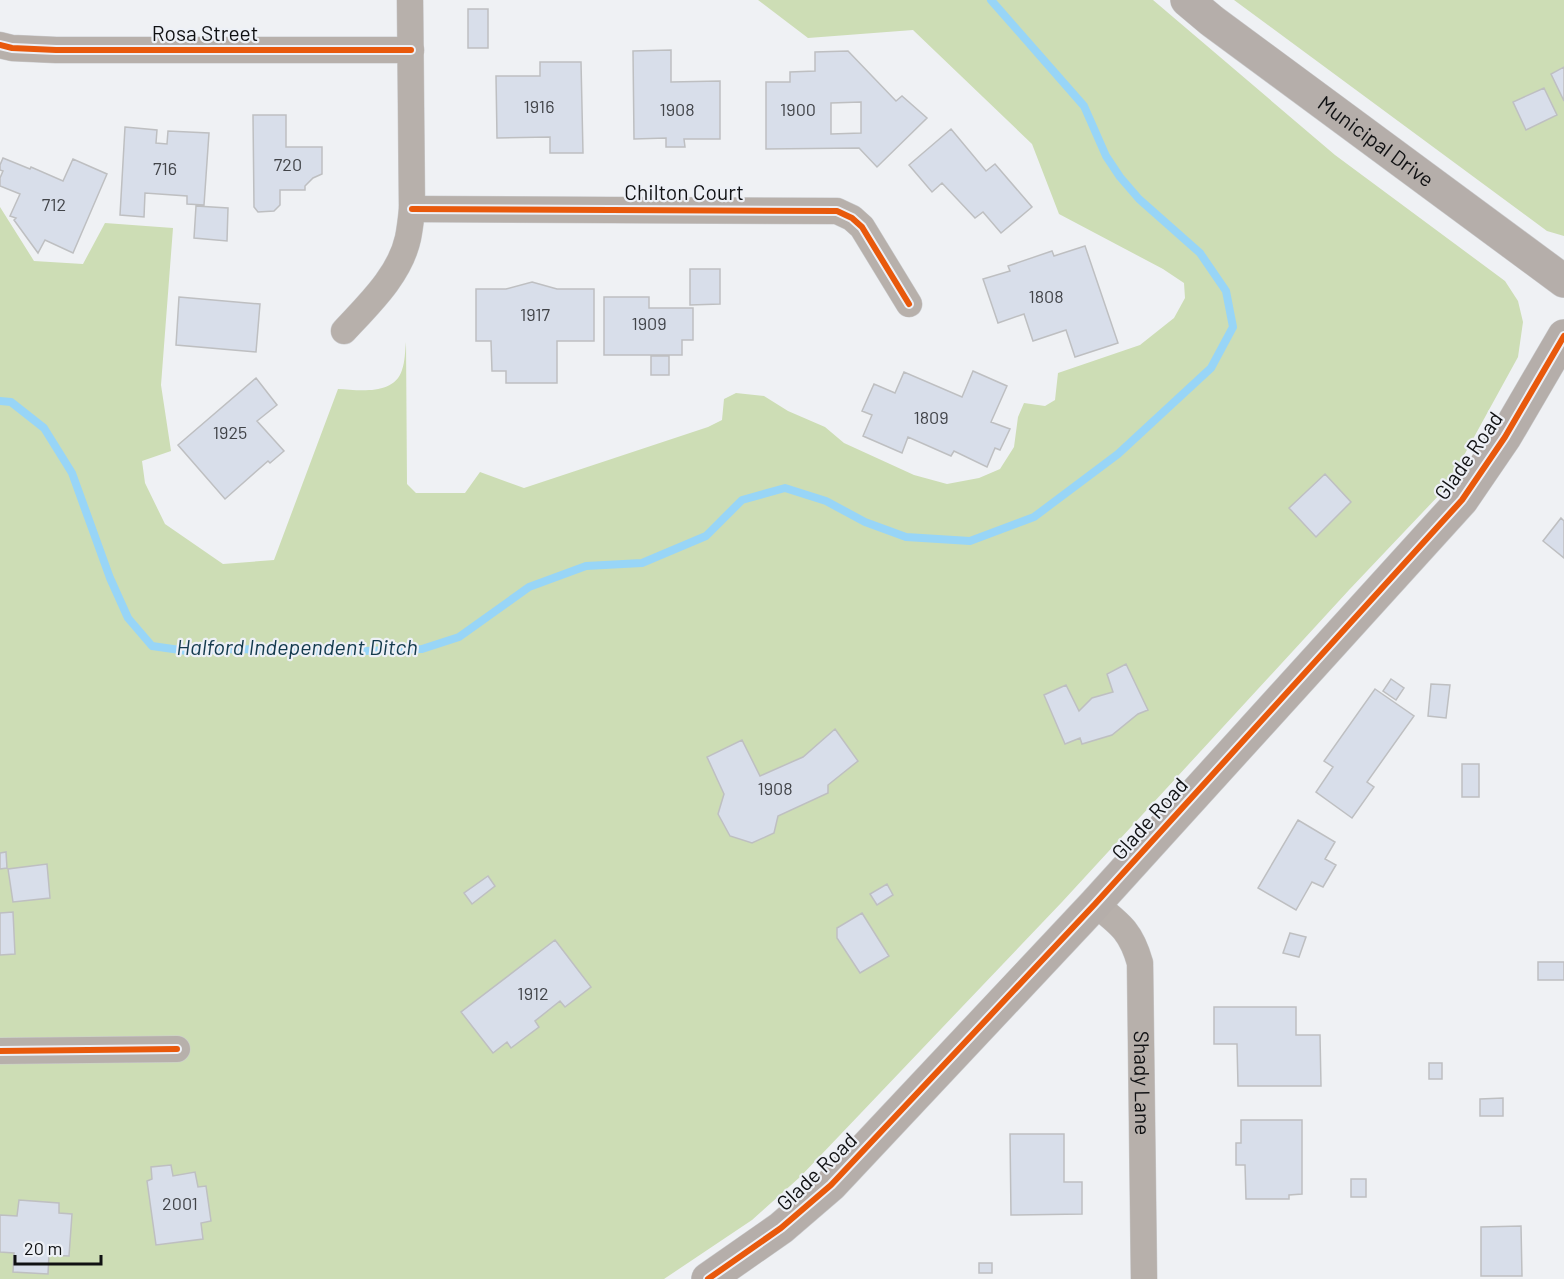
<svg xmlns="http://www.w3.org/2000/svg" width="1564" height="1279" viewBox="0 0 1564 1279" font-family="Barlow,sans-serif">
<rect width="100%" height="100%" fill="#eff1f4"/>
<path fill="#cdddb5" d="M758,0H1153L1335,155L1505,281L1518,301L1523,322L1518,357L1451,479L1441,493L1349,590L1062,902L800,1177L752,1220L664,1279H0V207L34,261L83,264L105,223L173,228L161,385L171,451L142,461L145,483L165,524L223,564L274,560L338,389C358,390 394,396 402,370C405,362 405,351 406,342L407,484L416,493H465L480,472L524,488L708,427L722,420L724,399L736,393L764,396L788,411L825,427L844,443L914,475L947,484L979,478L1000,469L1014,447L1018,417L1024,403L1045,406L1055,400L1058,373L1140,345L1174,318L1185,298L1184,283L1163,269L1059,214L1032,144L913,30L808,38Z
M1234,0H1564V236L1547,231Z"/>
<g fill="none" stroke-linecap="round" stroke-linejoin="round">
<path stroke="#98d5f7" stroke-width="8" d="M0,401L11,402L44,428L72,473L110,578L128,618L152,646L187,651L236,649L335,652L422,649L459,637L529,587L586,566L642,563L706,536L742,500L785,488L826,501L865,522L906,537L970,541L1034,517L1118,454L1211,368L1233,327L1226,291L1200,253L1139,199L1120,177L1106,156L1084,106L991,0"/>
</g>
<path fill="#d8deea" stroke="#bebfc1" stroke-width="1.5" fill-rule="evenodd" d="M468,9H488V48H468Z
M671,50V82L720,81V139H684L685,147H666V138L634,139L633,51Z
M848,51L896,101L902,96L927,118L877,167L859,148L766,149V82H790V72L815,71V52ZM861,102V133L831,134V103Z
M540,62H581L583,153H550V137L497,138L496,76H540Z
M1564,67V101L1551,74Z
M1544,88L1557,115L1526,130L1513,102Z
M253,115H286V147H322V174L313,178L305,186V190H280V205L274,211L258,212L254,207Z
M125,127L157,130L156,143L167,144L168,131L209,133L204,205L187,204V196L145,193L144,217L120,215Z
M951,129L986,171L995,164L1032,207L1001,233L983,212L975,218L942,183L932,192L909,165Z
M3,158L30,169L31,167L63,181L73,159L107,174L73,253L45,240L38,253L14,220L16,218L10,216L20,194L0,186V178L3,171L0,170V165Z
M196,206L228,208L227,241L194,238Z
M1085,246L1118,343L1075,357L1066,330L1033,341L1024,314L998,323L983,279L1010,271L1008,266L1052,251L1054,256Z
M690,269H720V304L690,305Z
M532,282L557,289H594V341H557V383H506V371H492L491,341H476V289H506Z
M179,297L260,304L256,352L176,345Z
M604,297H649V308H693V340H682V355H604Z
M651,356H669V375H651Z
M973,371L1007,386L991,422L1010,429L1000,450L995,448L987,467L954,451L951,456L908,437L902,453L863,436L872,415L862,411L874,384L895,393L904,372L962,397Z
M256,378L277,405L257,421L284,451L270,463L268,461L225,499L178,445Z
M1325,474L1351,502L1316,537L1289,508Z
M1561,518L1564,521V558L1543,541Z
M1126,664L1148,710L1138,714L1112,735L1082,744L1080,738L1065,744L1044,695L1066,685L1079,711L1092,698L1113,692L1107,674Z
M1391,679L1404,688L1396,700L1383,691Z
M1431,684L1450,685L1446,718L1428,716Z
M1375,689L1414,716L1367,782L1374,787L1352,818L1316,792L1333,767L1324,761Z
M835,729L858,761L828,785V793L778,816L774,833L752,843L730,836L718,814L724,794L707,757L742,740L760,776L803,757Z
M1462,764H1479V797H1462Z
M1298,820L1335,842L1325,859L1336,865L1323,887L1312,882L1296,910L1258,888Z
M6,852L7,868L0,869V853Z
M47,864L50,898L13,902L8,869Z
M488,876L495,886L472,904L464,893Z
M887,884L893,895L877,905L870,894Z
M13,912L15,954L0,955V913Z
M862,913L889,956L860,973L837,938V928Z
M1290,933L1306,937L1299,957L1283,953Z
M555,940L591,987L565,1007L560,1001L535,1021L539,1027L511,1048L507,1042L493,1053L461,1012Z
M1538,962H1564V980H1538Z
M1214,1007H1296V1035H1320L1321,1086H1238L1237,1044H1214Z
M1429,1063H1442V1079H1429Z
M1503,1098V1116H1480V1099Z
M1241,1120H1302V1194L1289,1195V1199H1246L1245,1165H1236V1143H1241Z
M1010,1134H1064V1182H1082V1214L1011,1215Z
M171,1165L173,1176L195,1172L198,1187L206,1186L211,1221L201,1223L203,1239L156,1245L147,1181L152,1179L151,1167Z
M1351,1179H1366V1197H1351Z
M19,1200L59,1203V1213L72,1214L69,1256L49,1255L48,1274L13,1272L14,1253L0,1252V1215L17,1216Z
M1521,1226L1522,1276H1481V1227Z
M979,1263H992V1273H979Z"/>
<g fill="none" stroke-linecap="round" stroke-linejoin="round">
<defs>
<g id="street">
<path d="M0,45L12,48L56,50H411"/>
<path d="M412,209L837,211L852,218L862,227L909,304"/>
<path d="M344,331C369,304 400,275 408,238C410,228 411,219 412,209L410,0"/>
<path id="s1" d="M1095,904C1120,924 1131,931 1140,963L1144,1279"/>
<path d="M0,1051L177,1049"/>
</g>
<g id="secondary">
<path id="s2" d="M1187,0L1212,21L1564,281"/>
<path d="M708,1279L781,1228L831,1185L1095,904L1462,500L1505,437L1564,336"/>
</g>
</defs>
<use href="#street" stroke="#cccdcf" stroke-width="27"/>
<use href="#secondary" stroke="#cccdcf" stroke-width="34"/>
<use href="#street" stroke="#b7b0ab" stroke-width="26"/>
<use href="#secondary" stroke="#b5aeaa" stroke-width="33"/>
<defs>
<path id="cycleway" d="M0,45L12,48L56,50H411
M412,209L837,211L852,218L862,227L909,304
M0,1051L177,1049
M708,1279L781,1228L831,1185L1095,904L1462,500L1505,437L1564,336"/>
</defs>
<use href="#cycleway" stroke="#edf0f6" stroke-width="10"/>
<use href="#cycleway" stroke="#e8590c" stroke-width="6"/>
</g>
<g text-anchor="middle" stroke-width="4.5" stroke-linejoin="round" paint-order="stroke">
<g font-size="18" fill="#424449">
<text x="539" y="113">1916</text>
<text x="677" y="116">1908</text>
<text x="798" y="116">1900</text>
<text x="288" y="171">720</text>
<text x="165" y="175">716</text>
<text x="54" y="211">712</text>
<text x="1046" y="303">1808</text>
<text x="535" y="321">1917</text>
<text x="649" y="330">1909</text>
<text x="931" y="424">1809</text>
<text x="230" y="439">1925</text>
<text x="775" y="795">1908</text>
<text x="533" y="1000">1912</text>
<text x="180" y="1210">2001</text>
</g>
<g font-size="21" fill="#101113" stroke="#edf0f6">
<text x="205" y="41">Rosa Street</text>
<text dy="7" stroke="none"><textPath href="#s2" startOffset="236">Municipal Drive</textPath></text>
<text x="684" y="200">Chilton Court</text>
<text transform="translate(1469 456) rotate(-55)" y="7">Glade Road</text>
<text transform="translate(1150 819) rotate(-48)" y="7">Glade Road</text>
<text dy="7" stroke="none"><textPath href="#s1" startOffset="196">Shady Lane</textPath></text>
<text transform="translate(817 1172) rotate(-44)" y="7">Glade Road</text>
</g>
<g font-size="22" font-style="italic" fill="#133a4d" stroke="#edf0f6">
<text x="297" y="655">Halford Independent Ditch</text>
</g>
</g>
<path d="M15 1255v9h86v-9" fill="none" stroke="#101113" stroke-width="3"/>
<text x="24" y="1255" font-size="18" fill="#101113" stroke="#edf0f6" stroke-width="4.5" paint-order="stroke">20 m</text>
</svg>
